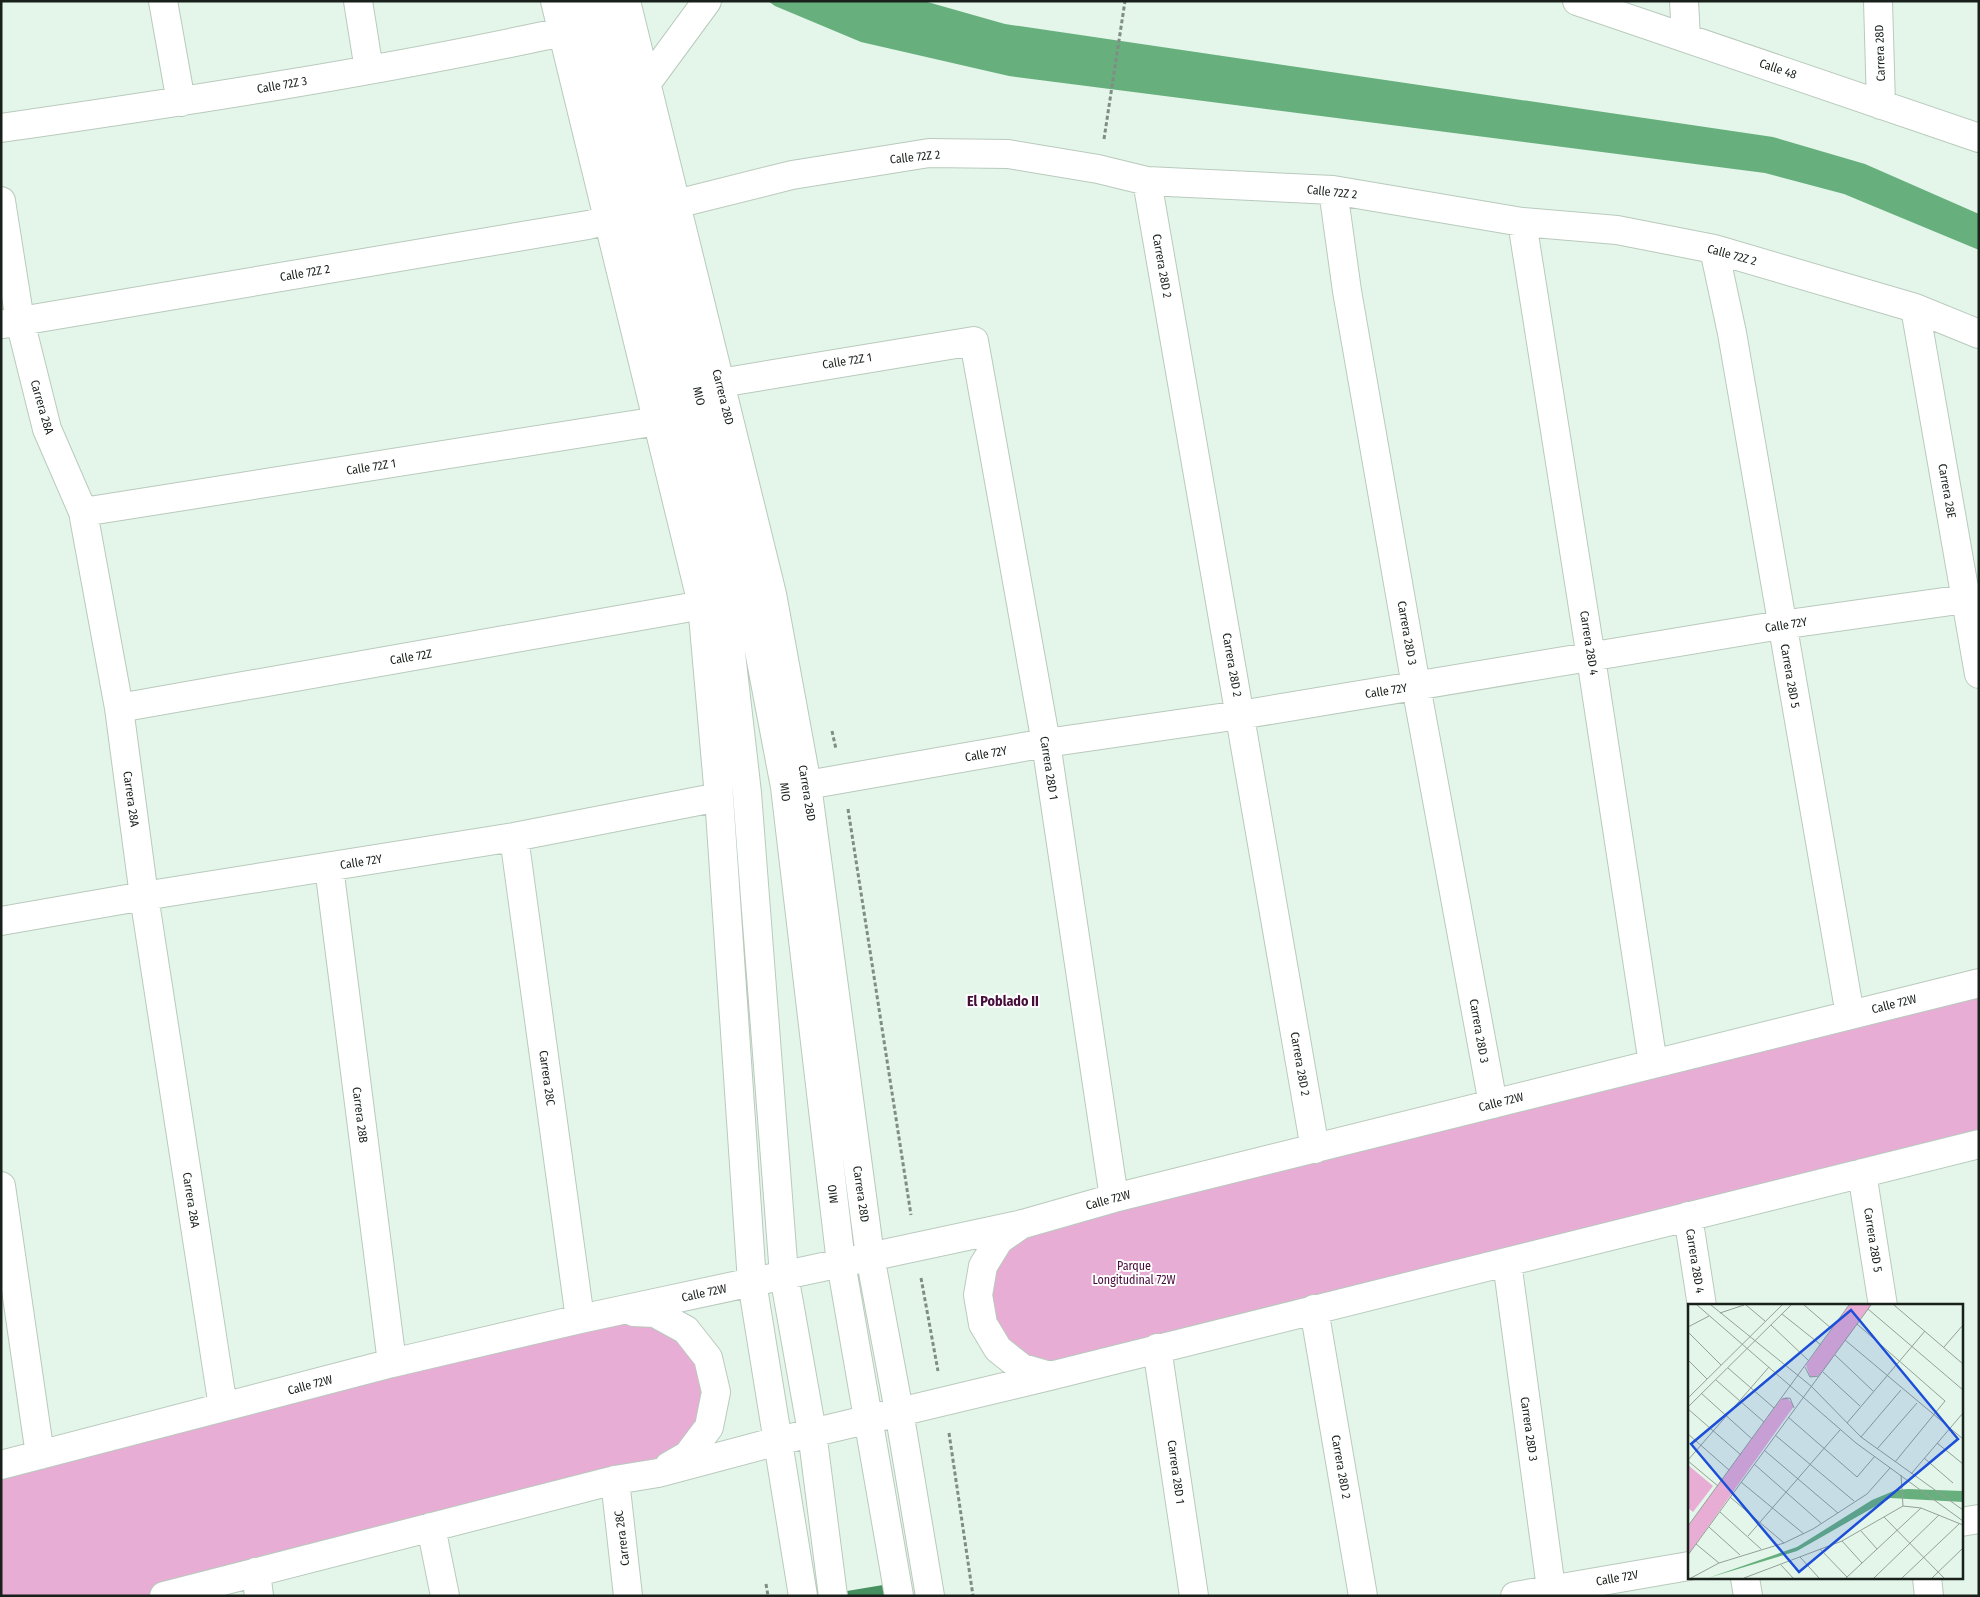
<svg xmlns="http://www.w3.org/2000/svg" width="1980" height="1597" viewBox="0 0 1980 1597" font-family="'Fira Sans Condensed',sans-serif">
<rect width="100%" height="100%" fill="#e4f6e9"/>
<path fill="#e7add5" d="M1979,983V1144L1050,1376L998,1349L983,1266L999,1240Z
M620,1311L686,1330L716,1392L688,1455L164,1596H1V1465Z"/>
<path fill="#67b07e" d="M768,1H924L1005,24L1773,137L1865,164L1979,214V250L1844,194L1765,173L1009,76L861,42L775,6Z"/>
<path fill="#479060" d="M883,1585L885,1596H848L847,1591Z"/>
<g fill="none" stroke-linecap="round" stroke-linejoin="round">
<defs>
<path id="minor" d="M163,1L181,102
M358,1L369,70
M555,1L702,604L719,797L752,1282L803,1596
M578,1L725,601L747,793L784,1275L812,1432L833,1596
M600,1L749,598L785,787L841,1263L899,1596
M626,1L772,594L807,785L870,1256L899,1411L930,1596
M1577,1L1979,138
M1684,1L1686,38
M1878,1L1881,105
M646,84L707,1
M1,128C189,101 377,72 562,32
M1147,181L1315,1149
M1333,190L1347,291L1416,686L1493,1104
M1,201L20,321L47,429L83,512L119,708L144,896L223,1407
M676,204L792,175L929,153L1008,154L1098,169L1147,181L1333,190L1522,222L1617,230L1714,249L1915,308L1979,334
M1522,222L1591,658L1653,1064
M1714,249L1732,333L1850,1015
M1915,308L1979,674
M3,324L588,225L609,220
M720,383L974,341L1046,743L1114,1198
M83,512L658,421
M119,708L686,608L702,604
M807,785L1046,743L1240,715L1781,625L1979,597
M514,837L580,1319
M329,867L392,1363
M1,921L144,896L514,837L719,797
M1862,1173L1883,1306
M1,1186L40,1455
M1688,1216L1702,1306
M1022,1224L999,1240L983,1266L978,1295L983,1324L998,1349L1022,1368L1050,1376
M1507,1262L1552,1596
M1314,1309L1363,1596
M634,1312L655,1313L686,1330L708,1358L716,1392L709,1427L688,1455L669,1466
M1157,1348L1194,1596
M1,1465L392,1363L580,1319L1023,1224L1114,1198L1979,983
M615,1480L628,1596
M1961,1522L1979,1519
M431,1527L445,1596
M256,1572L259,1596
M1745,1578L1748,1596
M1927,1578L1929,1596
M164,1596L615,1480L658,1473L778,1441L1050,1376L1979,1144
M1515,1596L1689,1566"/>
</defs>
<use href="#minor" stroke="#b9cabd" stroke-width="30"/>
<path stroke="#808d84" stroke-width="3" stroke-dasharray="4 2.5" stroke-linecap="butt" d="M1104,139L1125,1
M832,731L836,749
M848,809L911,1215
M921,1278L938,1371
M949,1433L973,1596
M766,1584L768,1596"/>
<use href="#minor" stroke="#fff" stroke-width="28"/>
</g>
<g text-anchor="middle" stroke-width="4" stroke-linejoin="round" paint-order="stroke">
<g font-size="12" fill="#19201b" stroke="#fff">
<text transform="translate(1880 53) rotate(-92)" y="4">Carrera 28D</text>
<text transform="translate(1778 69) rotate(19)" y="4">Calle 48</text>
<text transform="translate(282 85) rotate(-10)" y="4">Calle 72Z 3</text>
<text transform="translate(915 157) rotate(-6)" y="4">Calle 72Z 2</text>
<text transform="translate(1332 192) rotate(6)" y="4">Calle 72Z 2</text>
<text transform="translate(1732 255) rotate(15)" y="4">Calle 72Z 2</text>
<text transform="translate(1162 266) rotate(80)" y="4">Carrera 28D 2</text>
<text transform="translate(305 273) rotate(-10)" y="4">Calle 72Z 2</text>
<text transform="translate(847 361) rotate(-9)" y="4">Calle 72Z 1</text>
<text transform="translate(699 396) rotate(76)" y="4">MIO</text>
<text transform="translate(723 397) rotate(76)" y="4">Carrera 28D</text>
<text transform="translate(42 407) rotate(74)" y="4">Carrera 28A</text>
<text transform="translate(371 467) rotate(-9)" y="4">Calle 72Z 1</text>
<text transform="translate(1947 491) rotate(80)" y="4">Carrera 28E</text>
<text transform="translate(1786 625) rotate(-9)" y="4">Calle 72Y</text>
<text transform="translate(1407 633) rotate(80)" y="4">Carrera 28D 3</text>
<text transform="translate(1589 643) rotate(81)" y="4">Carrera 28D 4</text>
<text transform="translate(411 657) rotate(-10)" y="4">Calle 72Z</text>
<text transform="translate(1232 665) rotate(80)" y="4">Carrera 28D 2</text>
<text transform="translate(1790 676) rotate(80)" y="4">Carrera 28D 5</text>
<text transform="translate(1386 691) rotate(-9)" y="4">Calle 72Y</text>
<text transform="translate(986 754) rotate(-10)" y="4">Calle 72Y</text>
<text transform="translate(1049 768) rotate(81)" y="4">Carrera 28D 1</text>
<text transform="translate(785 792) rotate(82)" y="4">MIO</text>
<text transform="translate(807 793) rotate(81)" y="4">Carrera 28D</text>
<text transform="translate(131 799) rotate(82)" y="4">Carrera 28A</text>
<text transform="translate(361 862) rotate(-9)" y="4">Calle 72Y</text>
<text transform="translate(1894 1004) rotate(-14)" y="4">Calle 72W</text>
<text transform="translate(1479 1031) rotate(80)" y="4">Carrera 28D 3</text>
<text transform="translate(1300 1064) rotate(80)" y="4">Carrera 28D 2</text>
<text transform="translate(547 1078) rotate(82)" y="4">Carrera 28C</text>
<text transform="translate(1501 1102) rotate(-14)" y="4">Calle 72W</text>
<text transform="translate(360 1115) rotate(83)" y="4">Carrera 28B</text>
<text transform="translate(833 1194) rotate(-97)" y="4">MIO</text>
<text transform="translate(861 1194) rotate(82)" y="4">Carrera 28D</text>
<text transform="translate(191 1200) rotate(81)" y="4">Carrera 28A</text>
<text transform="translate(1108 1200) rotate(-15)" y="4">Calle 72W</text>
<text transform="translate(1873 1240) rotate(81)" y="4">Carrera 28D 5</text>
<text transform="translate(1695 1261) rotate(81)" y="4">Carrera 28D 4</text>
<text transform="translate(704 1293) rotate(-12)" y="4">Calle 72W</text>
<text transform="translate(310 1385) rotate(-15)" y="4">Calle 72W</text>
<text transform="translate(1529 1429) rotate(82)" y="4">Carrera 28D 3</text>
<text transform="translate(1341 1467) rotate(80)" y="4">Carrera 28D 2</text>
<text transform="translate(1176 1472) rotate(82)" y="4">Carrera 28D 1</text>
<text transform="translate(622 1538) rotate(-97)" y="4">Carrera 28C</text>
<text transform="translate(1617 1578) rotate(-10)" y="4">Calle 72V</text>
</g>
<g font-size="12" fill="#480b3b" stroke="#fff">
<text x="1134" y="1270">Parque<tspan x="1134" dy="14">Longitudinal 72W</tspan></text>
</g>
<g font-size="14" font-weight="bold" fill="#460e3a" stroke="#fff">
<text x="1003" y="1006">El Poblado II</text>
</g>
</g>
<g transform="translate(1688 1304)">
<rect width="275" height="275" fill="#e4f6e9"/>
<path d="M161,1H183L132,71L122,73L118,61ZM99,93L106,102L0,251V222L93,95ZM0,161L25,182L5,208L0,204Z" fill="#e7add5"/>
<path d="M220,185L275,187V198L202,194L109,247L20,274L109,243L184,196L208,186Z" fill="#67b07e"/>
<path fill="none" stroke="#93a097" stroke-width="1" d="M9,1L168,139L275,217M23,1L123,82L173,133L275,206M58,1L77,17M116,1L144,25M206,1L275,60M180,5L275,86M32,9L56,1M94,10L133,41M169,20L257,97L207,158M83,21L121,57M0,23L21,12M0,28L33,61M157,36L275,135M256,43L275,21M147,51L185,87M0,56L19,75M117,63L122,73L131,72M40,64L86,104M135,68L172,102M28,76L76,118M13,89L64,135M0,94L94,1M94,95L102,94L106,104M0,103L103,1M0,105L53,151M100,113L169,173L187,152M159,119L237,27M0,130L41,166M87,131L166,197M173,133L213,86M249,139L275,160M189,145L229,99M76,146L150,209M236,154L265,179M0,156L81,63M0,157L30,182M66,160L133,219M223,170L275,109M213,171L215,202M53,178L116,230M42,193L96,239M32,208L73,245M196,213L256,274M0,222L161,1M21,223L52,251M173,227L189,245M60,232L152,126M154,237L174,259M8,240L31,259M132,245L159,273M0,251L183,1M112,253L131,274M93,261L105,274M3,274L31,259L96,239L125,225L179,190L202,164M56,274L154,237L215,202L233,204L275,221M158,274L233,204M186,274L251,211M214,274L271,220M244,274L275,244"/>
<path fill="#1d4ed8" fill-opacity="0.15" stroke="#1d4ed8" stroke-width="2.5" d="M163,6L270,135L111,268L3,140Z"/>
<rect width="275" height="275" fill="none" stroke="#19201b" stroke-width="2.5"/>
</g>
<rect width="1980" height="1597" fill="none" stroke="#19201b" stroke-width="5"/>
</svg>
